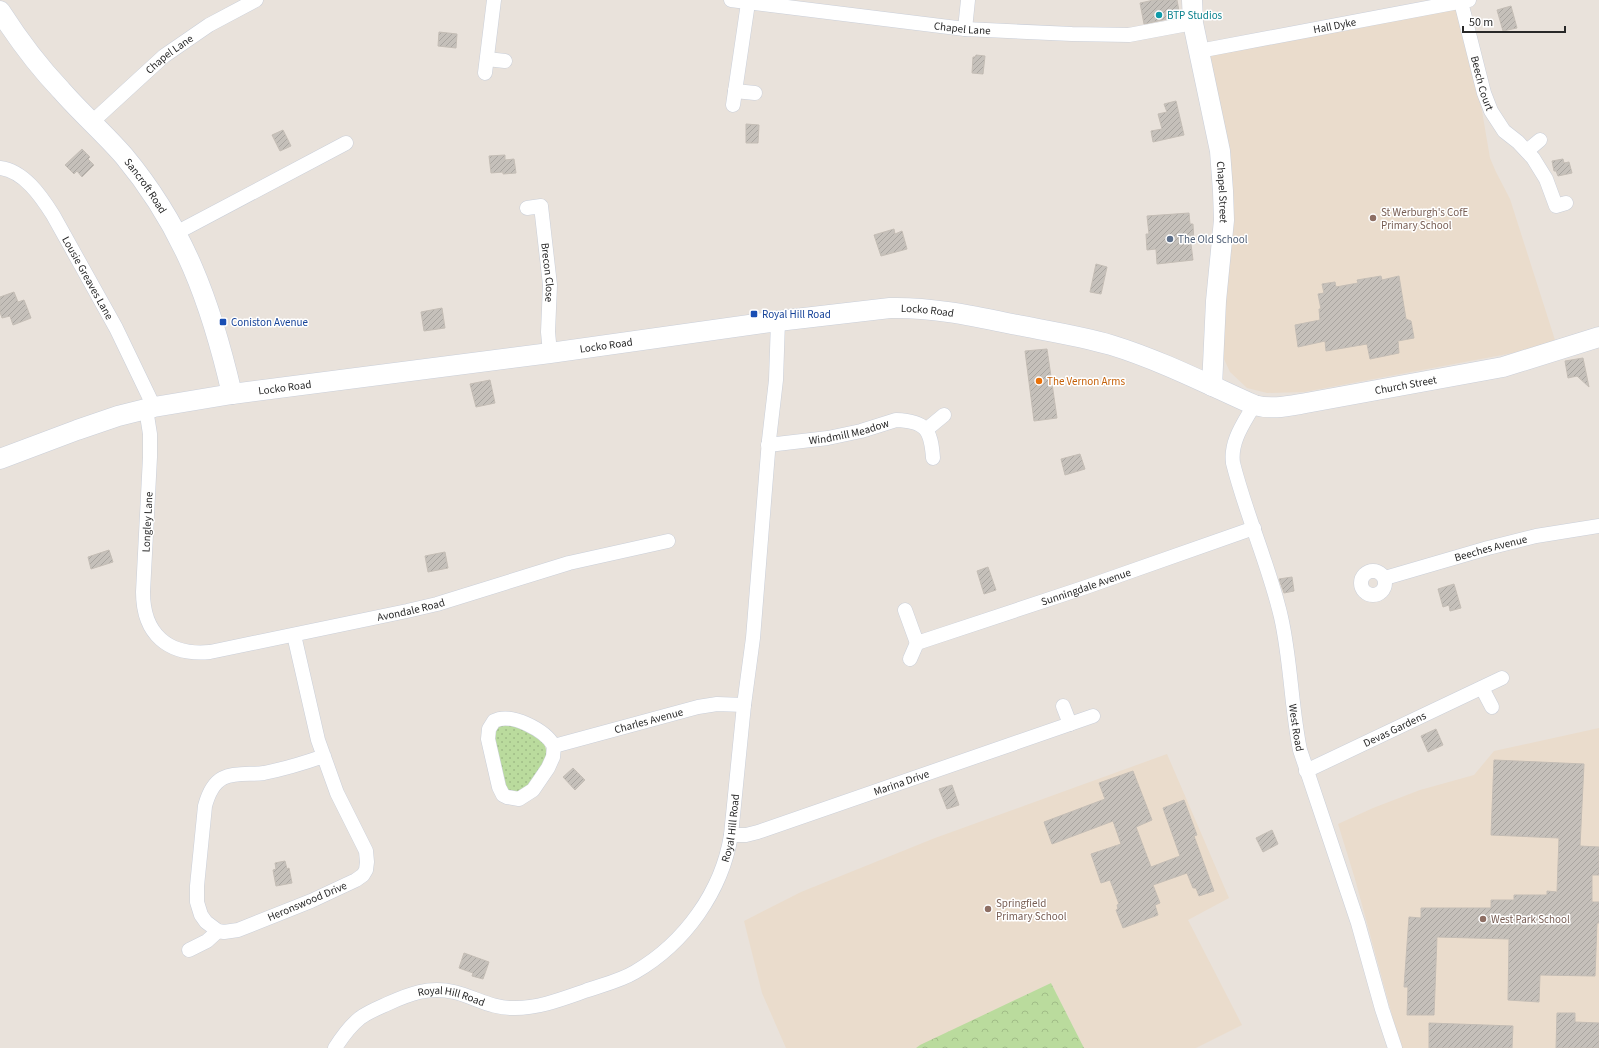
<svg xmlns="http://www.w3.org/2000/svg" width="1599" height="1048" viewBox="0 0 1599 1048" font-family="'Source Sans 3',sans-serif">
<defs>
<pattern id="grass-dots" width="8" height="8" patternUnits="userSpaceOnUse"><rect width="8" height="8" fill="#badb9d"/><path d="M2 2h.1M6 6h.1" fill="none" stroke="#a0bc87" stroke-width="1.8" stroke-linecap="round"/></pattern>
<pattern id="forest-crowns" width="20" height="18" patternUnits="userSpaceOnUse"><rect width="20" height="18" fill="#badb9d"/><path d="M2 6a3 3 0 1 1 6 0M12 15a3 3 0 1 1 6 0" fill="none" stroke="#a0bc87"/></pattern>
<pattern id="building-hatch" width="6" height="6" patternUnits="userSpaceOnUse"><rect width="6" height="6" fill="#c5c0ba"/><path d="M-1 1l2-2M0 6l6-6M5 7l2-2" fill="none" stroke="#a9a5a0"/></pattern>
</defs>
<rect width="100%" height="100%" fill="#e9e2db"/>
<path fill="#eadccc" d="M1456,8L1482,111L1490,158L1496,172L1510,199L1555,340L1528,350L1304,392L1267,393L1247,388L1230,372L1224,359L1208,52Z
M1599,728V1048H1401L1355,879L1338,824L1373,808L1420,790L1474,775L1494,751Z
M1167,754L1229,898L1188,920L1242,1025L1196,1048H1084L1051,983L916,1048H786L762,993L744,921L801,892L935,838Z"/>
<path fill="url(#grass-dots)" d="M504,723C517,728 531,731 541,740C557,757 532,782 521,793L509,791L506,788L493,731L495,728Z"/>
<path fill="url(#forest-crowns)" d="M1051,983L1084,1048H916L920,1045Z"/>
<path fill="url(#building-hatch)" stroke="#c4bdb5" d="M1154,0H1177L1179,11H1176L1177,17L1144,24L1140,3Z
M1511,6L1517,28L1503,31L1497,10Z
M439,32L457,34L456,48L438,46Z
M976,55L985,56L983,74L972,73L973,57H975Z
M1176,101L1184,135L1153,142L1151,131L1162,129L1158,114L1167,112L1164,104Z
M746,124L759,125L758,143H746Z
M283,130L291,146L280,151L272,135Z
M82,149L90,157L88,159L94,165L82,177L77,171L74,174L65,165Z
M505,155V160L514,159L516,173L503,174V172L491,173L489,156Z
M1563,159L1564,163L1569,162L1572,173L1558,176L1556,171H1554L1552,161Z
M1189,213L1190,224H1193L1194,243L1191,244L1193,260L1157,264L1156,249L1147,250L1146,234H1149L1147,216Z
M894,229L895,234L902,231L907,249L881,256L874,235Z
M1096,264L1107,267L1101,294L1090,292Z
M1381,276L1382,280L1399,276L1406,319L1411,321L1414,338L1398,341L1399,353L1370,359L1367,344L1326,351L1325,341L1298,347L1295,325L1320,320L1319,309H1321L1318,294L1324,293L1322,284L1335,282L1336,287L1358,283L1357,280Z
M14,292L18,302L24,300L31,318L13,325L10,316L2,318L0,312V297Z
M442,308L445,328L424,331L421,312Z
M1047,349L1057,418L1034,421L1025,351Z
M1583,358L1589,387L1577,376L1568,378L1565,361Z
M490,380L495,403L476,407L470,384Z
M1080,454L1085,469L1065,475L1061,459Z
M109,550L113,562L91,569L88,557Z
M445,552L448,568L428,572L425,556Z
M988,567L996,590L984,594L977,571Z
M1292,577L1294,591L1284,593L1279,579Z
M1454,584L1461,608L1450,611L1449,605L1443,607L1438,589Z
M1436,729L1443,745L1428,752L1421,736Z
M1494,760L1584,764L1580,846L1599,847V875H1592V902H1599V923H1597L1595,976L1540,975L1539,1002L1508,1000L1509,939L1437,937L1434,1015H1407L1408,987H1404L1409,917L1421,918V908H1491V900H1514V895H1547V891L1557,892L1559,838L1491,835Z
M573,768L585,780L575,790L563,777Z
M1133,771L1152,820L1136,827L1151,867L1180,856L1163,808L1184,800L1197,835L1194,836L1214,891L1199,896L1196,888H1193L1187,873L1153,885L1160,903L1155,905L1158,915L1123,928L1116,910L1118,909L1117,905L1119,904L1110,880L1101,883L1091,854L1121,844L1113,821L1052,844L1044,822L1105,799L1099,783Z
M952,785L959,805L947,809L939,789Z
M1272,830L1278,844L1263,852L1256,838Z
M285,861L287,869L289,868L292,883L276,886L273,870L276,869L275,863Z
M464,953L489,962L483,979L472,976L473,973L459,968Z
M1557,1013H1575V1022L1599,1023V1048H1556Z
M1429,1023L1513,1026L1512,1048H1429Z"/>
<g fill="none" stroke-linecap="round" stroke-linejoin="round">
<defs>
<g id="street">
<path id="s1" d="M731,0L965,29L1072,34L1129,35L1193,23"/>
<path id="s2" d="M1461,2L1484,93L1491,111L1504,131L1518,142L1533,158L1546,179L1556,206L1566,203"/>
<path d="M965,29L968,0"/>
<path id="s3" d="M1199,51L1469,0"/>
<path d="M487,59L505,61"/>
<path d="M485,73L494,0"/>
<path d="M735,91L755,93"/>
<path d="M733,105L748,3"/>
<path id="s4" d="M92,122L164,56L209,25L256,0"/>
<path d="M1527,151L1540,140"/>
<path id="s5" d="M0,168C24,171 41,196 53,215L116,328L154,407"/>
<path id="s6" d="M527,208L541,206L550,285L548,332L550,353"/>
<path d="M176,233L346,143"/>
<path id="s7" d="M1254,405C1244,423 1230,441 1233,463C1246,515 1269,565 1281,617C1291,661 1291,706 1300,750L1358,923L1382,1009L1395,1048"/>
<path id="s8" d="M146,409L150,434V457L143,592C143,634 168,656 210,652L407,611L437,604L569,563L668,541"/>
<path d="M927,429L944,415"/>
<path id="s9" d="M768,445L828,438L861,431L896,420C926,421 931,430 933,458"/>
<circle cx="1373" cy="583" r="12"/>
<path id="s10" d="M1385,578L1488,548L1536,536L1599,526"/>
<path id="s11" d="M905,610L917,643L1086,587L1254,528"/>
<path d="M294,635L318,740L337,793L366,851L367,862L366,870L363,875L356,880L311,901L238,930L224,932L218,931L206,922L201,915L197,902V886L205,806C208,795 213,783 223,778C236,772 251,775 264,773C284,769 304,763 324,756"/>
<path d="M910,659L917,643"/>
<path d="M1482,688L1492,707"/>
<path d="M1063,706L1070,724"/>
<path id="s12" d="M554,746C545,730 511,712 494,721L489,729L488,739L499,787L503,795L507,797L519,799L533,790L548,768L553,757L554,746L698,707L717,704L744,705"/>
<path id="s13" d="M1306,771L1502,678"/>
<path id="s14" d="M731,835H746L758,832L1093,716"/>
<path d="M189,950L207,941L218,931"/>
<path id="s15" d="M335,1048C342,1037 350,1026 360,1018C368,1012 378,1008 387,1004C409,994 429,986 454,992C475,997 492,1009 515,1008C539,1008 562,999 585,991C602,985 620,981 635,972C685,943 722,891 731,835L744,705L753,638L769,440L776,380L778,321"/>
</g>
<g id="secondary">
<path id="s16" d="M1192,0L1193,23L1220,151L1223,191L1224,220L1216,301L1212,386"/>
<path id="s17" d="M0,11C18,39 38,66 61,90C81,113 104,133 124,156C184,228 211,303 232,394"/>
<path id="s18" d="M0,459L77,430L118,416L154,407L232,394L550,353L778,321L890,308C929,307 969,315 1007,323C1041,330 1077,335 1111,345C1160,360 1207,384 1254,405C1271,410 1288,406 1306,403L1503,367L1599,337"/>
</g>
</defs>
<use href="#street" stroke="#cacfd9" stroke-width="15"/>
<use href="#secondary" stroke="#cacfd9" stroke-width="21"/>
<use href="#street" stroke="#fff" stroke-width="14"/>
<use href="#secondary" stroke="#fff" stroke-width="20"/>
</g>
<circle fill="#0f9aa8" stroke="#fff" stroke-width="1.5" cx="1159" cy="15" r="4"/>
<g fill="#8d6e63" stroke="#fff" stroke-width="1.5">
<circle cx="1373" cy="218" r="4"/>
<circle cx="988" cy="909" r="4"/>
<circle cx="1483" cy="919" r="4"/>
</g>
<circle fill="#5c6f8a" stroke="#fff" stroke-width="1.5" cx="1170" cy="239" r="4"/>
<g fill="#1a4fb4" stroke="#fff" stroke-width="1.5">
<rect x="750" y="310" width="8" height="8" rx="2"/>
<rect x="219" y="318" width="8" height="8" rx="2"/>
</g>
<circle fill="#e8710a" stroke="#fff" stroke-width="1.5" cx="1039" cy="381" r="4"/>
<g text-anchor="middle" stroke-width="3" stroke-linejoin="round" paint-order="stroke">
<g font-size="11" fill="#0d838f" stroke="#fff" text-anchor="start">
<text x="1167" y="19">BTP Studios</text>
</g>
<g font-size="11" fill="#282828" stroke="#fff">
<text dy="4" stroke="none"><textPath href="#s3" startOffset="138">Hall Dyke</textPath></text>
<text dy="4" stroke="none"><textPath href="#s1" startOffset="233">Chapel Lane</textPath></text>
<text dy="4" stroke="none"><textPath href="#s4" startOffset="103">Chapel Lane</textPath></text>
<text dy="4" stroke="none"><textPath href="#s2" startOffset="84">Beech Court</textPath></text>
<text dy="4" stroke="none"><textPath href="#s17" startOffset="228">Sancroft Road</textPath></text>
<text dy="4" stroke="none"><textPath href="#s16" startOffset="195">Chapel Street</textPath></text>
<text dy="4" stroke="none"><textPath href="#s6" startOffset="81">Brecon Close</textPath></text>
<text dy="4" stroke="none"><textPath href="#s5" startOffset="145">Lousie Greaves Lane</textPath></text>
<text dy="4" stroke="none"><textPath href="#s18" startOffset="943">Locko Road</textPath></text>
<text dy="4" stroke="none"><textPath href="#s18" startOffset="619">Locko Road</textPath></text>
<text dy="4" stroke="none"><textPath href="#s18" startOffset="1439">Church Street</textPath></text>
<text dy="4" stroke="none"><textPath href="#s18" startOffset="295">Locko Road</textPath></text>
<text dy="4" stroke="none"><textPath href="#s9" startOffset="82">Windmill Meadow</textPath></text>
<text transform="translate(147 522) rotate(-87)" y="4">Longley Lane</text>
<text dy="4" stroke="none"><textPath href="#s10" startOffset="110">Beeches Avenue</textPath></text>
<text dy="4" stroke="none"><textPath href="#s11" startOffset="213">Sunningdale Avenue</textPath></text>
<text dy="4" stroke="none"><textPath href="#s8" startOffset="493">Avondale Road</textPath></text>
<text dy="4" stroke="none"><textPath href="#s12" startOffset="328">Charles Avenue</textPath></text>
<text dy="4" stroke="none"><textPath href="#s7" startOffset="336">West Road</textPath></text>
<text dy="4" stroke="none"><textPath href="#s13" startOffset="98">Devas Gardens</textPath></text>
<text dy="4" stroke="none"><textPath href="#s14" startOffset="179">Marina Drive</textPath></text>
<text dy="4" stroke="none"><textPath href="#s15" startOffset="508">Royal Hill Road</textPath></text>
<text transform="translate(307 901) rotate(-23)" y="4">Heronswood Drive</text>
<text dy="4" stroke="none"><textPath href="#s15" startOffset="137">Royal Hill Road</textPath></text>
</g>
<g font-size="11" fill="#785e54" stroke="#fff" text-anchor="start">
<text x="1381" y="216">St Werburgh's CofE<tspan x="1381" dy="13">Primary School</tspan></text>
<text x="996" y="907">Springfield<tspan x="996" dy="13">Primary School</tspan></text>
<text x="1491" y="923">West Park School</text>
</g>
<g font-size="11" fill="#4e5e75" stroke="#fff" text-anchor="start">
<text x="1178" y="243">The Old School</text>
</g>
<g font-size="11" fill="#164399" stroke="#fff" text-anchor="start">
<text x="762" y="318">Royal Hill Road</text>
<text x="231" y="326">Coniston Avenue</text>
</g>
<g font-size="11" fill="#c56008" stroke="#fff" text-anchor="start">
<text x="1047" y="385">The Vernon Arms</text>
</g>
</g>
<path d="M1463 26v6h102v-6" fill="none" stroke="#282828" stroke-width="2"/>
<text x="1469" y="26" font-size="12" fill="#282828" stroke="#ffffff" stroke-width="3" paint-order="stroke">50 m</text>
</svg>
